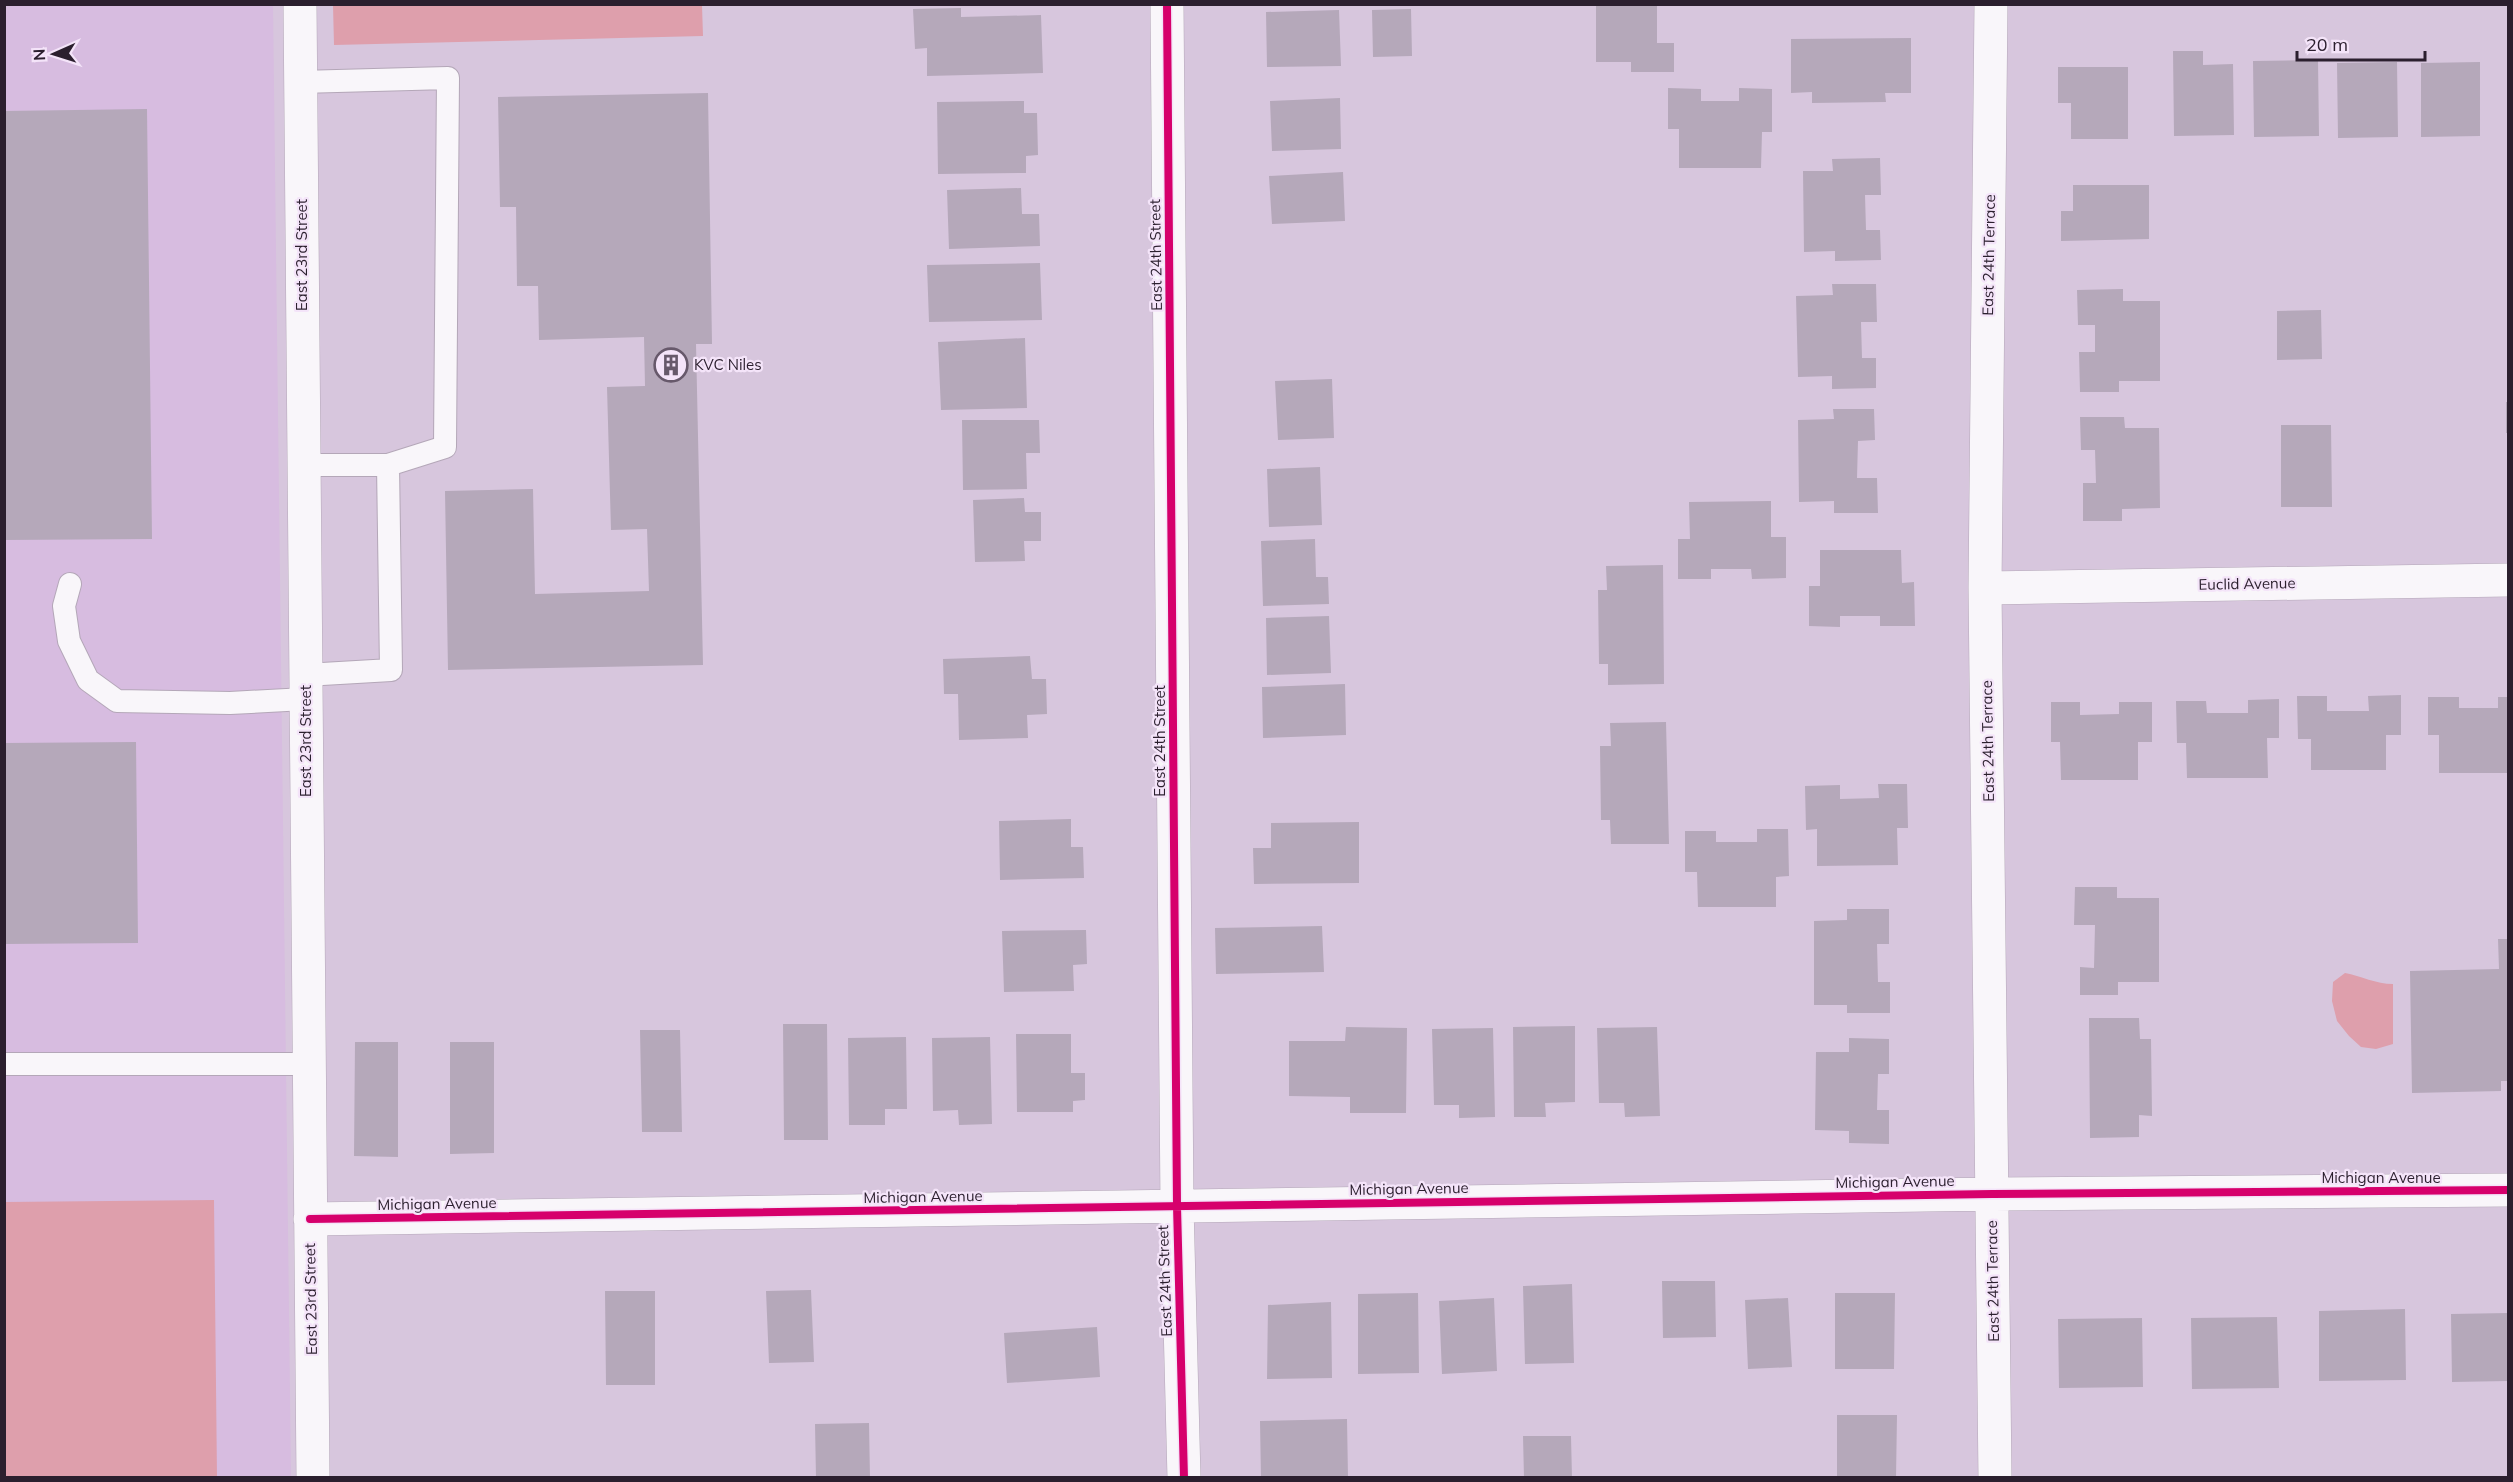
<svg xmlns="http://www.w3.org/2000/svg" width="2513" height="1482" viewBox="0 0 2513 1482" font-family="Mulish,sans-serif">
<rect width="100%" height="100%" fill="#d7c6dd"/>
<path fill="#d7bce0" d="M5,5H273L291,1477L5,1478Z"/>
<path fill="#de9fac" d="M333,5H702L703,36L334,45Z
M2345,973C2361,976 2376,984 2393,984V1044L2376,1049L2361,1047L2349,1036L2337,1021L2332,1001L2333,982Z
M214,1200L217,1477H5V1202Z"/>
<path fill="#b5a8ba" d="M1596,4H1657V43H1674V72H1631V62H1596Z
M961,8V17L1041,15L1043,73L927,76V48L915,49L913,9Z
M1411,9L1412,56L1373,57L1372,10Z
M1339,10L1341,66L1267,67L1266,12Z
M1911,38V93H1885L1886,102L1812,103V92L1791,93V39Z
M2173,51H2203V65L2233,64L2234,135L2174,136Z
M2318,60L2319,136L2254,137L2253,61Z
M2397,62L2398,137L2338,138L2337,63Z
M2480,62V136L2421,137V63Z
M2058,67H2128V139H2071V103H2058Z
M1668,88L1701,89V101H1739V88L1772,89V132H1762L1761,168H1679V129H1668Z
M708,93L712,344H696L703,665L448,670L445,491L533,489L535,594L649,591L647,529L611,530L607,387L645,386L644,337L539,340L538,286H517L516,207H500L498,97Z
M1340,98L1341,149L1272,151L1270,101Z
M1024,101V113H1037L1038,155L1026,156V173L938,174L937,102Z
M147,109L152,539L4,540V111Z
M1880,158L1881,195H1865L1866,230H1880L1881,260L1835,261V251L1804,252L1803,171H1833L1832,159Z
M1343,172L1345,221L1272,224L1269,176Z
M2073,185H2149V239L2061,241V211H2073Z
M1021,188L1022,214H1039L1040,246L949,249L947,190Z
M1040,263L1042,320L929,322L927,265Z
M1832,284H1876L1877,322H1861L1862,358H1876V388L1832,389V376L1798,377L1796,296L1833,295Z
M2123,289V301H2160V381H2119V392H2080L2079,352H2095V325H2078L2077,290Z
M2321,310L2322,359L2277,360V311Z
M1025,338L1027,408L941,410L938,342Z
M1332,379L1334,438L1278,440L1275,381Z
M2506,402H2508V433H2506Z
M1833,409H1874L1875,440L1858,441L1857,478H1877L1878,513H1834V501L1799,502L1798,420L1834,419Z
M2080,417H2124L2125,428H2159L2160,508L2122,509V521H2083V483H2096L2095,450H2081Z
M962,420H1039L1040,453H1026L1027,489L963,490Z
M2281,425H2331L2332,507H2281Z
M1320,467L1322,525L1269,527L1267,469Z
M1024,498L1025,512H1041V541H1024L1025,561L975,562L973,500Z
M1771,501V537H1786V578L1752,579L1751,569H1711V579H1678V539H1690L1689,502Z
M1315,539L1316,577H1328L1329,604L1263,606L1261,541Z
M1820,550H1901L1902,583L1914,582L1915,626H1880V616H1840V627L1809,626V586H1820Z
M1663,565L1664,684L1608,685V664H1599L1598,590H1607L1606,566Z
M1329,616L1331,673L1267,675L1266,618Z
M1030,656L1032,679H1046L1047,714L1027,715L1028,738L959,740L958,694H944L943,659Z
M1345,684L1346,735L1263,738L1262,687Z
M2401,695V735H2386V770H2311V739H2298L2297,696H2327V711H2369L2368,696Z
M2428,697H2459V708H2498V697H2508V773H2439V735H2428Z
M2279,699V738H2267L2268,778H2187L2186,743H2177L2176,701H2206L2207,713H2248V700Z
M2051,702H2080V715L2119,714V702H2152V742H2138V780H2061L2060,742H2051Z
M1666,722L1669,844H1611L1610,820H1601L1600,746H1611L1610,723Z
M136,742L138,943L4,944V743Z
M1878,784H1907L1908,828H1897L1898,865L1817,866V829L1806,830L1805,786L1840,785V799L1879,798Z
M1071,819V847H1083L1084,878L1000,880L999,821Z
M1359,822V883L1254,884L1253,848H1271V823Z
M1757,829H1788L1789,876L1776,877V907H1698L1697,872H1685V831H1716V842H1757Z
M2075,887H2117V898H2159V982H2118V995H2080V967L2094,968L2095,925H2074Z
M1847,909H1889V944H1877L1878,982H1890V1013H1847V1005H1814V921L1847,920Z
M1322,926L1324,972L1216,974L1215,928Z
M1086,930L1087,964L1073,965L1074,991L1004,992L1002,931Z
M2498,939H2508V1081H2501V1091L2412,1093L2410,971L2499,969Z
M2089,1018H2139L2140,1039H2151L2152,1116L2139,1115V1137L2090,1138Z
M783,1024H827L828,1140H784Z
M1575,1026V1102L1545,1103L1546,1117H1514L1513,1027Z
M1346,1027L1407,1028L1406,1113H1350V1097L1289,1096V1041H1345Z
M1657,1027L1660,1116L1625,1117L1624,1103H1599L1597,1028Z
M1493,1028L1495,1117L1459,1118V1105H1434L1432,1029Z
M640,1030H680L682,1132H642Z
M1016,1034H1071V1073H1085V1100L1073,1101V1112H1017Z
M906,1037L907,1109H885V1125H849L848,1038Z
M990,1037L992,1124L959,1125L958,1110L933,1111L932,1038Z
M1849,1038L1889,1039V1074H1878L1877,1110H1889V1144L1849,1143V1131L1815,1130L1816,1052H1849Z
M355,1042H398V1157L354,1156Z
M450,1042H494V1153L450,1154Z
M1662,1281H1715L1716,1337L1663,1338Z
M1572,1284L1574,1363L1525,1364L1523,1286Z
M811,1290L814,1362L769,1363L766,1291Z
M605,1291H655V1385H606Z
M1418,1293L1419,1373L1358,1374V1294Z
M1835,1293H1895L1894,1369H1835Z
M1494,1298L1497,1371L1442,1374L1439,1301Z
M1788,1298L1792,1367L1748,1369L1745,1300Z
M1331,1302L1332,1378L1267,1379L1268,1305Z
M2405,1309L2406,1380L2319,1381V1311Z
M2508,1313V1381L2452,1382L2451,1314Z
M2277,1317L2279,1388L2192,1389L2191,1318Z
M2142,1318L2143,1387L2059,1388L2058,1319Z
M1097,1327L1100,1377L1007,1383L1004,1333Z
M1837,1415H1897L1896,1478H1837Z
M1347,1419L1348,1478H1261L1260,1421Z
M869,1423L870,1478H816L815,1424Z
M1523,1436H1571L1572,1478H1524Z"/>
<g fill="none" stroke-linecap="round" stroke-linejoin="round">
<defs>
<path id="lane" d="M300,82L448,78L445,447L388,465L391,670L305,675
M303,465H388
M70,584L64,606L69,641L88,680L117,701L230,703L305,699
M4,1064H309"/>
<path id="street" d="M300,4L313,1478
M1167,4L1177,1206L1184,1478
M1991,4L1985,588L1995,1478
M1985,588L2508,580
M310,1219L1992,1194L2508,1190"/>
</defs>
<use href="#lane" stroke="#b4a7b8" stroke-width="24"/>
<use href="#street" stroke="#b4a7b8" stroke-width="34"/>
<use href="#lane" stroke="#f9f6fa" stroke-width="22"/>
<use href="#street" stroke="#f9f6fa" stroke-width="33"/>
<defs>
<path id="cycleway" d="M1167,4L1177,1206L1184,1478
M310,1219L1992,1194L2508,1190"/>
</defs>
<use href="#cycleway" stroke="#f4e4f9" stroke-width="11"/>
<use href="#cycleway" stroke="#d6006c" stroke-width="8"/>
</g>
<defs>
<symbol id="building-ring" viewBox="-11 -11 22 22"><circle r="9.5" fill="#f4e4f9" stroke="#67596b" stroke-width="1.5"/><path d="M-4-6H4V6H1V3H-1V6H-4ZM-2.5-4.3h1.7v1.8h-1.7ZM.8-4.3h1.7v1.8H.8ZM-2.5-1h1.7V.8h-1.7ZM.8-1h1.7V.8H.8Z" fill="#67596b"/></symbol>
</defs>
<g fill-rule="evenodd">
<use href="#building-ring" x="652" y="346" width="38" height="38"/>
</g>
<g text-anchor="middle" stroke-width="4.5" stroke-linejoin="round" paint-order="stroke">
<g font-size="15" fill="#2b1f2e" stroke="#f4e4f9">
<text transform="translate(302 255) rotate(-90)" y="5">East 23rd Street</text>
<text transform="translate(1156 255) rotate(-91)" y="5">East 24th Street</text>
<text transform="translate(1989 255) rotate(-89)" y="5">East 24th Terrace</text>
<text transform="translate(2247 584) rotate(-1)" y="5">Euclid Avenue</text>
<text transform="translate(306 741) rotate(-90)" y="5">East 23rd Street</text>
<text transform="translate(1160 741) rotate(-90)" y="5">East 24th Street</text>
<text transform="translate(1988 741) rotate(-91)" y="5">East 24th Terrace</text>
<text x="2381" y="1183">Michigan Avenue</text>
<text transform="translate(1895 1182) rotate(-1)" y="5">Michigan Avenue</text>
<text transform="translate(1409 1189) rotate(-1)" y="5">Michigan Avenue</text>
<text transform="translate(923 1197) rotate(-1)" y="5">Michigan Avenue</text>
<text transform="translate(437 1204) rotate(-1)" y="5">Michigan Avenue</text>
<text transform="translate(1165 1281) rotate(-92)" y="5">East 24th Street</text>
<text transform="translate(1993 1281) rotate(-91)" y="5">East 24th Terrace</text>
<text transform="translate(311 1299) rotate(-91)" y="5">East 23rd Street</text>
</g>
<g font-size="15" fill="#2b1f2e" stroke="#f4e4f9" text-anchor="start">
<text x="694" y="370">KVC Niles</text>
</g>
</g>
<rect width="2513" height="1482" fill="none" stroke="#2b1f2e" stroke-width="12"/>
<g transform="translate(54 54) rotate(267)" stroke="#f4e4f9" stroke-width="4.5" paint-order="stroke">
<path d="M0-4.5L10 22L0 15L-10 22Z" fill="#2b1f2e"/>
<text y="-9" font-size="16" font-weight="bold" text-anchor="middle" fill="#2b1f2e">N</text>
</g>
<path d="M2297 51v9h128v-9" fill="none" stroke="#2b1f2e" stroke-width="3"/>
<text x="2306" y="51" font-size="18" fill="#2b1f2e" stroke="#f4e4f9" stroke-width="4.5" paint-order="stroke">20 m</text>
</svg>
